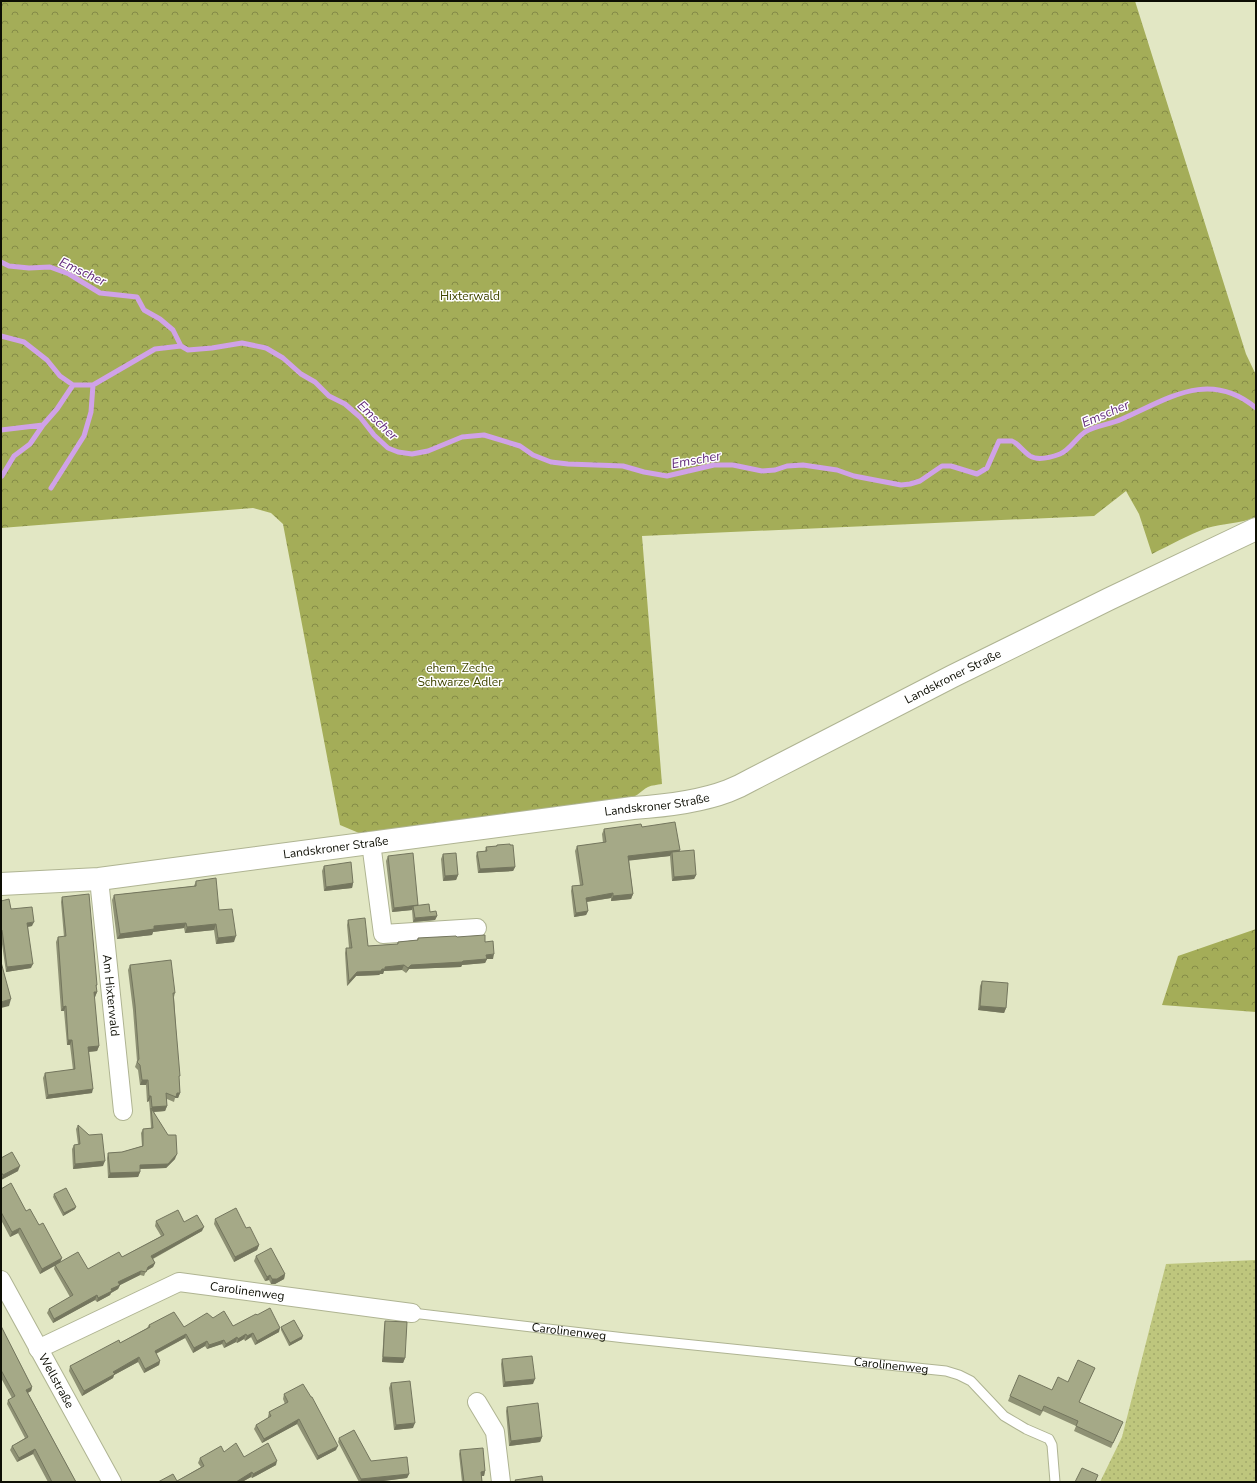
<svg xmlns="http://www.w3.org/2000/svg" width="1257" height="1483" viewBox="0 0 1257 1483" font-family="'Nunito Sans',sans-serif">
<defs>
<pattern id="grass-dots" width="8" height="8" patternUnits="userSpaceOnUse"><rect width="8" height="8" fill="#bec67d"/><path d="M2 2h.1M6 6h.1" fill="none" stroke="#a2a96a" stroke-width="1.8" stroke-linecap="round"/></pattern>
<pattern id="forest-crowns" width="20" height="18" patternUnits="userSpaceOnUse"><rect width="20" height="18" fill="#a4ad58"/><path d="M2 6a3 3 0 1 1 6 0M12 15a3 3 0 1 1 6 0" fill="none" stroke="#848b47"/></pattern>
</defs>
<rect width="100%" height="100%" fill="#e2e7c4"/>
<path fill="url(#grass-dots)" d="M1256,1260V1482H1100L1122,1437L1166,1264Z"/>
<path fill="url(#forest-crowns)" d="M1,1H1135L1246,354L1256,375V517C1240,524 1223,523 1207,528C1188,535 1170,545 1152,554L1139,514L1126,491L1094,516L642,536L662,784C657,785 652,785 648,787C640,791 639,796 629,798L359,833L340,825L283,524L271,513L253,508L1,528Z
M1256,929V1012L1162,1005L1178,956Z"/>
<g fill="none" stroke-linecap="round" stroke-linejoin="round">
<path stroke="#d0a2e8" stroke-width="5" d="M1,262L9,266L29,268L50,267L69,274L100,293L137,297L144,310L160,319L173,330L181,346
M1,336L24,342L47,360L60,376L73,385H93L155,349L181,346L188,350L212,348L242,343L266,348L283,358L301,374L315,382L329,396L345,404L360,417L374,435L388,448L398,452L412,454L428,451L462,437L484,435L520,446L533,455L551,462L568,464L623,466L644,472L667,476L714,465H733L762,471L775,470L787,466L803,465L837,470L854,476L901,485L910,484L920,481L942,466H951L977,474L987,468L999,441C1003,441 1008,441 1012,441C1015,442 1019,446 1021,448C1024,451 1027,454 1030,456C1038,461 1052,457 1060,454C1070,450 1076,438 1085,432C1096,425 1109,425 1122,419C1168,399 1209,369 1256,408
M1,430L43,425L57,409L73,385
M2,476L14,456L30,444L43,425
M51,488L84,436L91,412L93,385"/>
<defs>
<g id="service">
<path id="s1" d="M412,1313L625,1338L946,1371L959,1375L971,1381L1004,1416L1026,1429L1049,1439L1052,1445L1055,1482"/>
</g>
<g id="minor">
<path d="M371,843L383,934L477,928"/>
<path id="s2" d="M99,879L123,1111"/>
<path id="s3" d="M1,1280L112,1482"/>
<path id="s4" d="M38,1349L179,1282L412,1313"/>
<path d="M477,1402L495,1432L501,1482"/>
</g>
<g id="tertiary">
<path id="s5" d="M1,884L99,879L633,808C664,806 699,802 728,791C736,788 744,784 751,780L953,676L1109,599L1256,529"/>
</g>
</defs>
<use href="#service" stroke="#afb492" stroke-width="11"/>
<use href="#minor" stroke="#afb492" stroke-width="20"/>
<use href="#tertiary" stroke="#afb492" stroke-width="24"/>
<use href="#service" stroke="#fff" stroke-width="9"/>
<use href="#minor" stroke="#fff" stroke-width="18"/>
<use href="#tertiary" stroke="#fff" stroke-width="22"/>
</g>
<path fill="#8e9174" d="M642,827L679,851L696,875L694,879L672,881L670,856L629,860L633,894L631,899L611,901V898L587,902L588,911L586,915L574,917L571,891L572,886L580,885L575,851L577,846L603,843L602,834L604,829Z
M497,845L515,867L513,871L478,873L476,856L477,852L485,851L486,847L496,846Z
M443,854L458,875L456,880L443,881L441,859Z
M388,856L418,905V906L430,912L437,916L435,920L413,922L412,910L392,912L386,861Z
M324,866L353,883L352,888L324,891L322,871Z
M196,881L219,910L234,942L216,944L214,930L185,933L184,928L153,932L152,935L117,939L112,900L114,895L194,886Z
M62,897L97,985L96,987L97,992L95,997H94L99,1046L97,1051L89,1052L92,1093L46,1099L43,1078L45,1073L73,1070L70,1045H67L64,1011H61L56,942L58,937H64L61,902Z
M1,901L11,909L32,926L28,927L31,968L6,972L1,937Z
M348,920L368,946L397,944L398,942L417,940L418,938L457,937L485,942L493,959H487L485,963L462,965L461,967L409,969L406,973L402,970L384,971L383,974H380L379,975L356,976L347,986L345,953L346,948H349L347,925Z
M130,965L175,993L174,997L180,1093L178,1098H175L174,1102L167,1099V1106L165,1111L154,1112L175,1159L166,1168L140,1169V1172L138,1177L108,1178L107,1158L108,1153L122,1152L142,1146L141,1133L143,1129L151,1128L150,1112L149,1101L147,1102L146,1085H140L138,1070L135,1067L137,1061L133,1010L128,970Z
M982,981L1006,1008L1004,1013L978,1010L980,986Z
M78,1125L103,1166L73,1169L72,1149L74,1145L78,1144L76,1129Z
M1,1158L18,1171L1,1180Z
M1,1189L26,1211L39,1225L60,1262L88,1269L122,1257L161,1236L155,1226L156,1221L184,1222L202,1231L153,1259L155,1263L153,1267L146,1271L144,1276L140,1275L120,1285L118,1289L111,1293L110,1295L97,1302L95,1300L53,1323L47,1313L49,1309L70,1297L54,1269L55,1265L40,1274L18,1233L10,1237L1,1220Z
M54,1194L75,1209L63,1216L53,1197Z
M215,1219L246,1228L259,1245L257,1250L234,1262L214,1224Z
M256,1256L285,1274L284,1279L275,1284H271L269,1280L265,1281L254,1261Z
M257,1315L279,1332L255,1345L251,1337L245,1341L244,1339L237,1343L236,1342L224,1348L222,1344L207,1349L205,1346L193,1353L185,1338L156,1354L160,1361L159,1365L144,1373L138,1362L114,1375L113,1378L82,1396L69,1371L70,1366L120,1343L147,1328L149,1325L184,1327L213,1318L233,1326Z
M385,1321L405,1358L403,1363L382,1362L384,1326Z
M1,1326L32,1387L31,1391L28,1393L76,1482H48L33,1454L17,1462L10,1450L12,1446L25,1438L7,1404L8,1400L12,1398L1,1378Z
M281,1327L302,1339L289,1346L281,1330Z
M502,1359L533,1384L503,1387L501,1364Z
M1095,1368L1079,1402L1123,1422L1111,1448L1074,1431L1076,1426L1043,1411L1040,1416L1008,1401L1010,1396L1052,1390Z
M391,1383L413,1428L394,1430L389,1388Z
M284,1394L336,1450L317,1460L297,1424L262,1443L254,1429L256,1425L268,1418V1417L269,1412L285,1404L283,1399Z
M507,1407L542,1437L540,1442L509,1446L506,1411Z
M339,1438L371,1461L409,1474L407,1478L375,1482H359L338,1442Z
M460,1450L485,1471L484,1476H481L482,1482H462L459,1454Z
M224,1452L276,1465L252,1478L251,1477L242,1482H158L177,1481L201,1467L198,1463L200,1458Z"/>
<path fill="#74765e" d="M680,850L678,855L672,852L670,856L626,861L628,856Z
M515,867L513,871L478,873L480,869Z
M458,875L456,880L443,881L445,876Z
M696,875L694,879L672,881L674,877Z
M353,883L352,888L324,891L326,887Z
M613,893L611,898L585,902L586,898Z
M633,894L631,899L611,901L613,896Z
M418,905L416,910L413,906L412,910L392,912L394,908Z
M588,911L586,915L574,917L576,913Z
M437,916L435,920L413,922L415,918Z
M34,922L32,926L25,927L27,923Z
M186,923L184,928L153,932L152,935L117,939L120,934L154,926Z
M216,924L214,930L185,933L187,927Z
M236,936L234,942L216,944L218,938Z
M494,954L493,959H487L485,963L462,965L461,967L409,969L406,973L408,968L411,965L463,961L486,955Z
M33,964L31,968L6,972L7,967Z
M404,965L402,970L384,971L383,974H380L379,975L356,976L347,986L349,981L357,972L385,967Z
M94,992H97L95,997H92Z
M11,999L9,1006L1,1008V1002Z
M66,1006L64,1011H61L63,1007Z
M980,1006L1006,1008L1004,1013L978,1010Z
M68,1040H72L70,1045H67Z
M99,1046L97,1051L86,1052L88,1047Z
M142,1080H148L146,1085H140Z
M93,1089L92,1093L46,1099L48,1095Z
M177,1093H180L178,1098H175Z
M149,1096H151L149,1101L147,1102Z
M167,1106L165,1111L152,1112L151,1108L150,1112L152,1107Z
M177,1154L175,1159L166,1168L138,1169L140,1165Z
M105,1161L103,1166L73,1169L75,1164Z
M20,1166L18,1171L1,1180L3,1175Z
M140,1172L138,1177L108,1178L110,1173Z
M76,1207L75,1209L63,1216L64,1213Z
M204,1227L202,1231L150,1260L151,1256Z
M20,1228L18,1233L10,1237L12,1232Z
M259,1245L257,1250L234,1262L235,1257Z
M62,1258L60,1263L40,1274L42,1269Z
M155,1263L153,1267L146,1271L148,1267Z
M141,1271L140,1275L120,1285L118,1289L111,1293L110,1295L97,1302L98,1298L111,1289L118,1282Z
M285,1274L284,1279L275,1284H271L272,1279Z
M270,1275L269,1280L265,1281L267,1277Z
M97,1295L95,1300L53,1323L54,1319Z
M280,1328L279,1332L255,1345L257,1341Z
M253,1333L251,1337L245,1341L247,1336Z
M186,1334L185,1338L153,1355L155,1351Z
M246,1334L244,1339L237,1343L238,1339Z
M303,1336L302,1339L289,1346L290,1343Z
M237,1337L236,1342L224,1348L226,1344Z
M224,1340L222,1344L207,1349L209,1345Z
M207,1341L205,1346L193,1353L194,1348Z
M139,1357L138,1362L114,1375L113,1378L82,1396L84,1391L113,1372Z
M383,1357L405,1358L403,1363L382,1362Z
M160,1361L159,1365L144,1373L145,1369Z
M535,1379L533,1384L503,1387L505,1382Z
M32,1387L31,1391L25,1394L26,1390Z
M299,1419L297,1424L262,1443L264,1439Z
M415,1423L413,1428L394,1430L396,1425Z
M542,1437L540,1442L509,1446L511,1441Z
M338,1446L336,1450L317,1460L318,1456Z
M35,1449L33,1454L17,1462L19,1458Z
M277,1461L276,1465L252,1478L253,1474Z
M485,1471L484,1476H479L481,1472Z
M252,1472L251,1477L242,1482H236Z
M409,1474L407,1478L375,1482H360L361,1479Z"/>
<path fill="#a5a987" stroke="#74765e" d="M675,822L680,850L628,856L633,894L613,896V893L586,898L588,911L576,913L572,886L583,885L577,846L606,842L604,829L641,824L642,827Z
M510,844V845H513L515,867L480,869L477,852L487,851L486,847L497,846V845Z
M694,850L696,875L674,877L672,852Z
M413,853L418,905L394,908L388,856Z
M456,853L458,875L445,876L443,854Z
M351,862L353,883L326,887L324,866Z
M216,878L219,910L232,909L236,936L218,938L216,924L187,927L186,923L154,926V929L120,934L114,895L196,886V881Z
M89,894L97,985H96L97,992H94L99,1046L88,1047L93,1089L48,1095L45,1073L75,1069L72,1040H68L66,1006L63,1007L58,937L66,936L62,897Z
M9,899L11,909L32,907L34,922L27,923L33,964L7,967L2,930H1V901Z
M429,904L430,912L436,911L437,916L415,918L413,906Z
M365,918L368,946L398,944V942L418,940V938L456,936L457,937L485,935V942L493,941L494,954L486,955L487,959L463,961L462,962L411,965L408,968L404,965L385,967V969H382L381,971L357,972L349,981L346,948H352L348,920Z
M171,960L175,993H173L180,1076H179L180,1093H177L176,1097L166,1093L167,1106L152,1107L151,1096H149L148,1080H142L140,1065L137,1062L139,1059L135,1005L130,965Z
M1,962L11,999L1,1002Z
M982,981L1008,983L1006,1008L980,1006Z
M151,1108L168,1135H176L177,1154L168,1164L140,1165V1172L110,1173L108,1153L122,1152L143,1146V1129L153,1128Z
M78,1125L89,1135L102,1134L105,1161L75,1164L74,1145L80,1144Z
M12,1152L20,1166L3,1175L1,1172V1158Z
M11,1183L26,1211L30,1209L39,1225L43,1223L62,1258L42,1269L20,1228L12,1232L1,1212V1189Z
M66,1188L76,1207L64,1213L54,1194Z
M236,1208L246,1228L250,1227L259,1245L235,1257L215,1219Z
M178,1210L184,1222L197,1215L204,1227L151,1256L155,1263L148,1267L146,1272L141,1271L118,1282L120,1285L111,1289L112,1291L98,1298L97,1295L54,1319L49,1309L73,1295L55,1265L78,1252L88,1269L119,1252L122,1257L164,1235L156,1221Z
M271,1248L285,1274L277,1279H272L270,1275L267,1277L256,1256Z
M270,1308L280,1328L257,1341L253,1333L247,1336L246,1334L238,1339L237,1337L226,1344L224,1340L209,1345L207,1341L194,1348L186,1334L155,1351L160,1361L145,1369L139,1357L113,1372L115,1374L84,1391L70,1366L119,1340L120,1343L150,1327L149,1325L174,1312L184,1327L207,1313L213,1318L224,1311L233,1326L256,1314L257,1315Z
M294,1320L303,1336L290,1343L281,1327Z
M385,1321L407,1322L405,1358L383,1357Z
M1,1326L32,1387L26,1390L76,1482H52L35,1449L19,1458L12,1446L28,1437L8,1400L15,1396L1,1370Z
M532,1356L535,1379L505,1382L502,1359Z
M1078,1360L1095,1368L1079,1402L1123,1422L1113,1443L1076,1426L1078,1421L1044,1406L1042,1411L1010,1396L1019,1375L1052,1390L1058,1377L1068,1382Z
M410,1381L415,1423L396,1425L391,1383Z
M303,1384L311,1397H312L338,1446L318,1456L299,1419L264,1439L256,1425L271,1416L269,1412L288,1402L284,1394Z
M538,1403L542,1437L511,1441L507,1407Z
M354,1430L371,1461L407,1457L409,1474L361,1479L339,1438Z
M236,1443L244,1457L268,1443L277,1461L253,1474L252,1472L236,1482H158L173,1474L177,1481L204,1466L200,1458L221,1446L224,1452Z
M483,1448L485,1471L481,1472L482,1482H464L460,1450Z
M1082,1468L1098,1475L1095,1482H1075Z
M542,1476L543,1482H516L515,1480Z"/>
<g text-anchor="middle" stroke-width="3" stroke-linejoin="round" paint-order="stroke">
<g font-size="12" fill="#424702" stroke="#fff">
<text x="470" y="300">Hixterwald</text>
<text x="460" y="672">ehem. Zeche<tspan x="460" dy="14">Schwarze Adler</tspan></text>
</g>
<g font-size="12" fill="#0d0e04" stroke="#fff">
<text dy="4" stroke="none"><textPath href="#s5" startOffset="986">Landskroner Straße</textPath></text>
<text dy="4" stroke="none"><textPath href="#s5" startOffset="661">Landskroner Straße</textPath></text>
<text dy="4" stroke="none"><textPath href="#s5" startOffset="337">Landskroner Straße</textPath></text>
<text dy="4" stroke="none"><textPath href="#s2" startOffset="117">Am Hixterwald</textPath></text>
<text dy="4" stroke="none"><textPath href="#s4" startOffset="225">Carolinenweg</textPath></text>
<text dy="4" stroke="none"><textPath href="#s1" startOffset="158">Carolinenweg</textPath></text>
<text dy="4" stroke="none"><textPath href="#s1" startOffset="482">Carolinenweg</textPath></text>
<text dy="4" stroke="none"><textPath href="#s3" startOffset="115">Wellstraße</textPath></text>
</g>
<g font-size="13" font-style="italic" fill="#622a7c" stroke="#fff">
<text transform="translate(83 271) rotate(25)" y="5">Emscher</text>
<text transform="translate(1105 413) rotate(-23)" y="5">Emscher</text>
<text transform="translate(378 420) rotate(44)" y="5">Emscher</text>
<text transform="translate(696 459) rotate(-10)" y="5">Emscher</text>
</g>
</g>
<rect width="1257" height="1483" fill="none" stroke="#0d0e04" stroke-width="4"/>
</svg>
